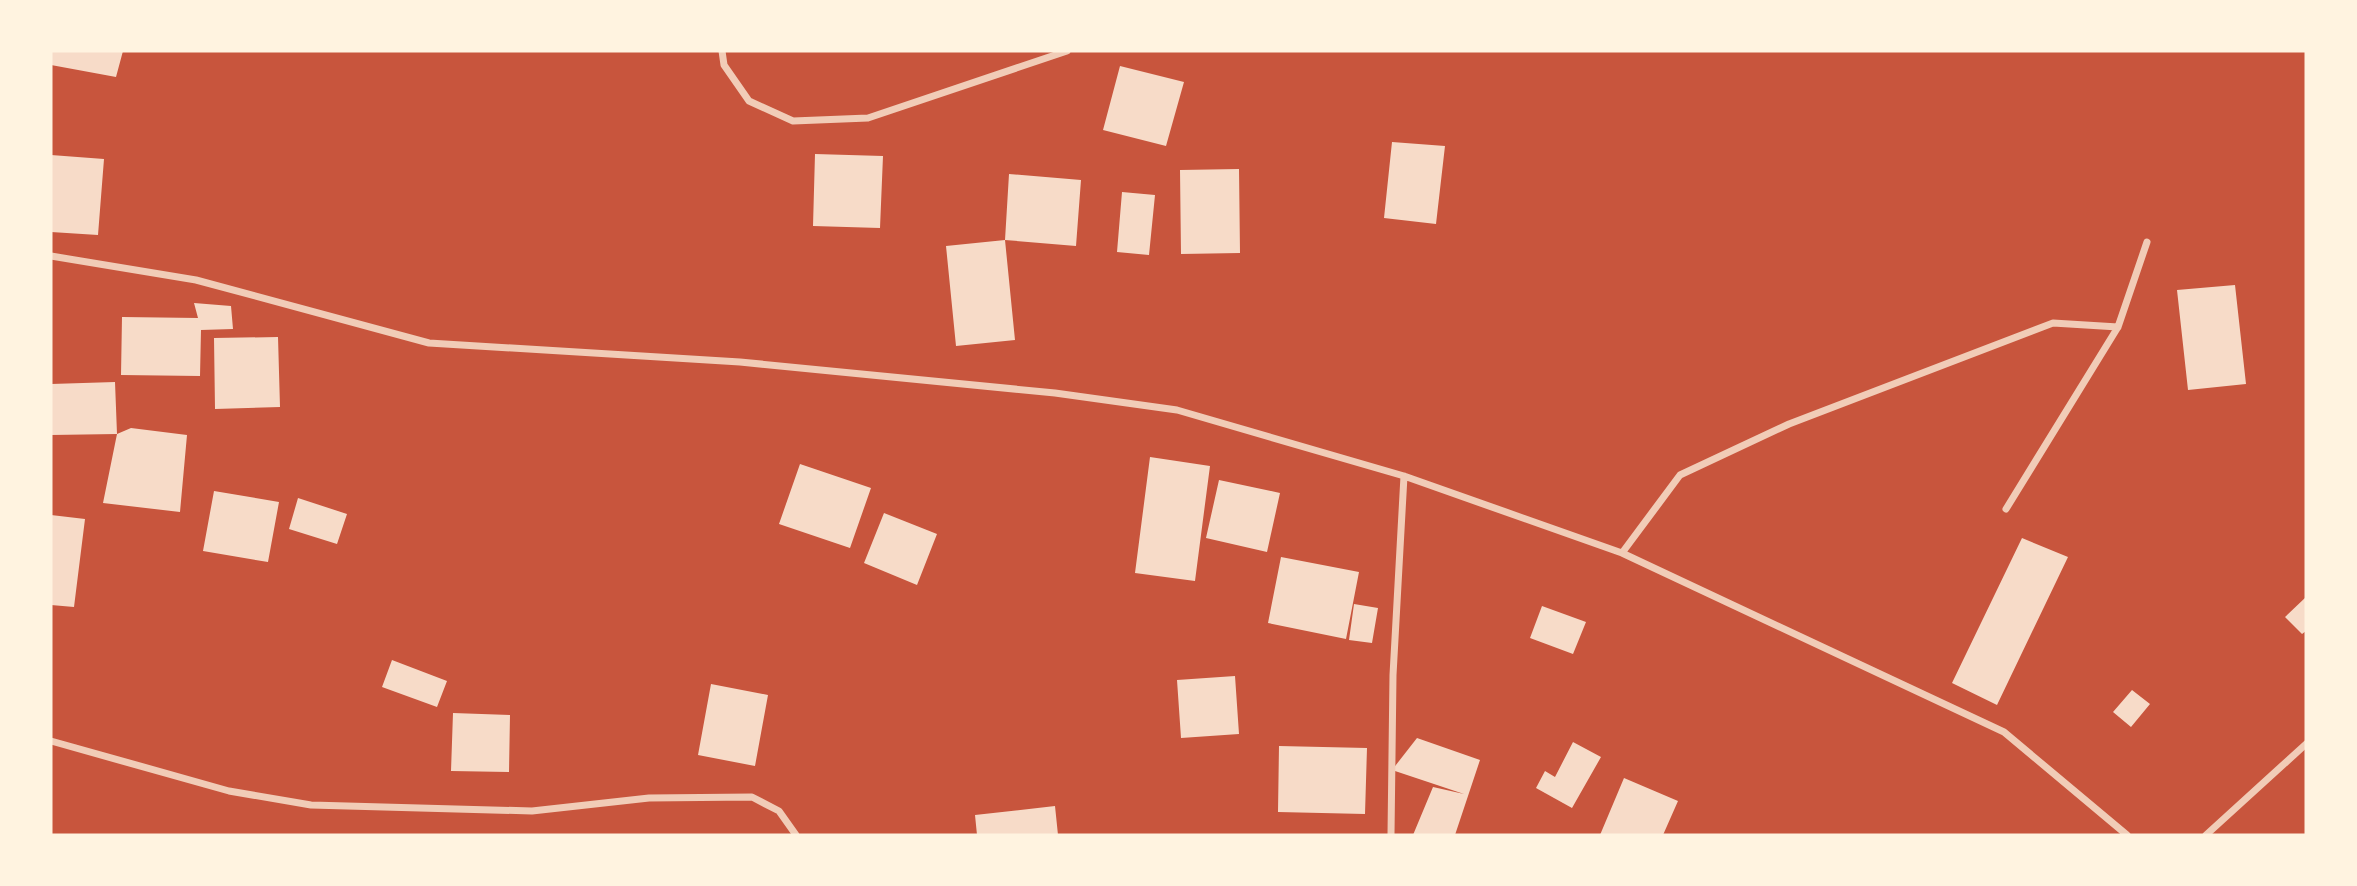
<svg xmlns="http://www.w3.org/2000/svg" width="2357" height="886" viewBox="0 0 2357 886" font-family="Helvetica,sans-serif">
<rect width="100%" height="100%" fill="#c8553d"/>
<path fill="#f7dbc8" d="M51,51H123L116,77L51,65Z
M1120,66L1184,82L1166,146L1103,130Z
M1392,142L1445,146L1436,224L1384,218Z
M815,154L883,156L880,228L813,226Z
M51,155L104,159L98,235L51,232Z
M1239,169L1240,253L1181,254L1180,170Z
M1009,174L1081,180L1076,246L1005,240L1015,340L956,346L946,246L1005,240Z
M1122,192L1155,195L1149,255L1117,252Z
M2235,285L2246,384L2188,390L2177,290Z
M194,303L231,306L233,329L201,330L200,376L121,375L122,317L198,318Z
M278,337L280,407L215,409L214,338Z
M115,382L117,434L51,435V384Z
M131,428L187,435L180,512L103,503L117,434Z
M1150,457L1210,466L1195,581L1135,573Z
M800,464L871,488L850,548L779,524Z
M1219,480L1280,493L1267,552L1206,538Z
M214,491L279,502L268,562L203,551Z
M298,498L347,514L337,544L289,529Z
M884,513L937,534L917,585L864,563Z
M51,515L85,519L74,607L51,605Z
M2022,538L2068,557L1997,705L1952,683Z
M1281,557L1359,572L1346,639L1268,623Z
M2306,597V631L2302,634L2285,617Z
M1354,604L1378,608L1372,643L1349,640Z
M1542,606L1586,622L1573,654L1530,638Z
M392,660L447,681L437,707L382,687Z
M1235,676L1239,734L1181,738L1177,680Z
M711,684L768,695L755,766L698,755Z
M2132,690L2150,704L2131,727L2113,712Z
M453,713L510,715L509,772L451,771Z
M1417,738L1480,760L1455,835H1413L1433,787L1464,794L1392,770Z
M1573,742L1601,757L1572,808L1536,788L1545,771L1555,777Z
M1279,746L1367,748L1365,814L1278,812Z
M1624,778L1678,801L1663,835H1600Z
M1055,806L1058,835H977L975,815Z"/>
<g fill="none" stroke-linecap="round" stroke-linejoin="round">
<path stroke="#f1ccb7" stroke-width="7" d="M722,51L724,65L749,101L793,121L868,118L1067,51
M51,256L196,280L429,343L740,362L1055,393L1177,410L1404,476L1622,553L2004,732L2127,835
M2006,509L2118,327L2147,242
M1622,553L1680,475L1789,424L2053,323L2118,327
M51,741L229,791L311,805L532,811L649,798L752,797L779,811L796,835
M1391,835L1393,675L1404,476
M2206,835L2306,744"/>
</g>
<rect width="2357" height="886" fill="none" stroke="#fff3e0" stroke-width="105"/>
</svg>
